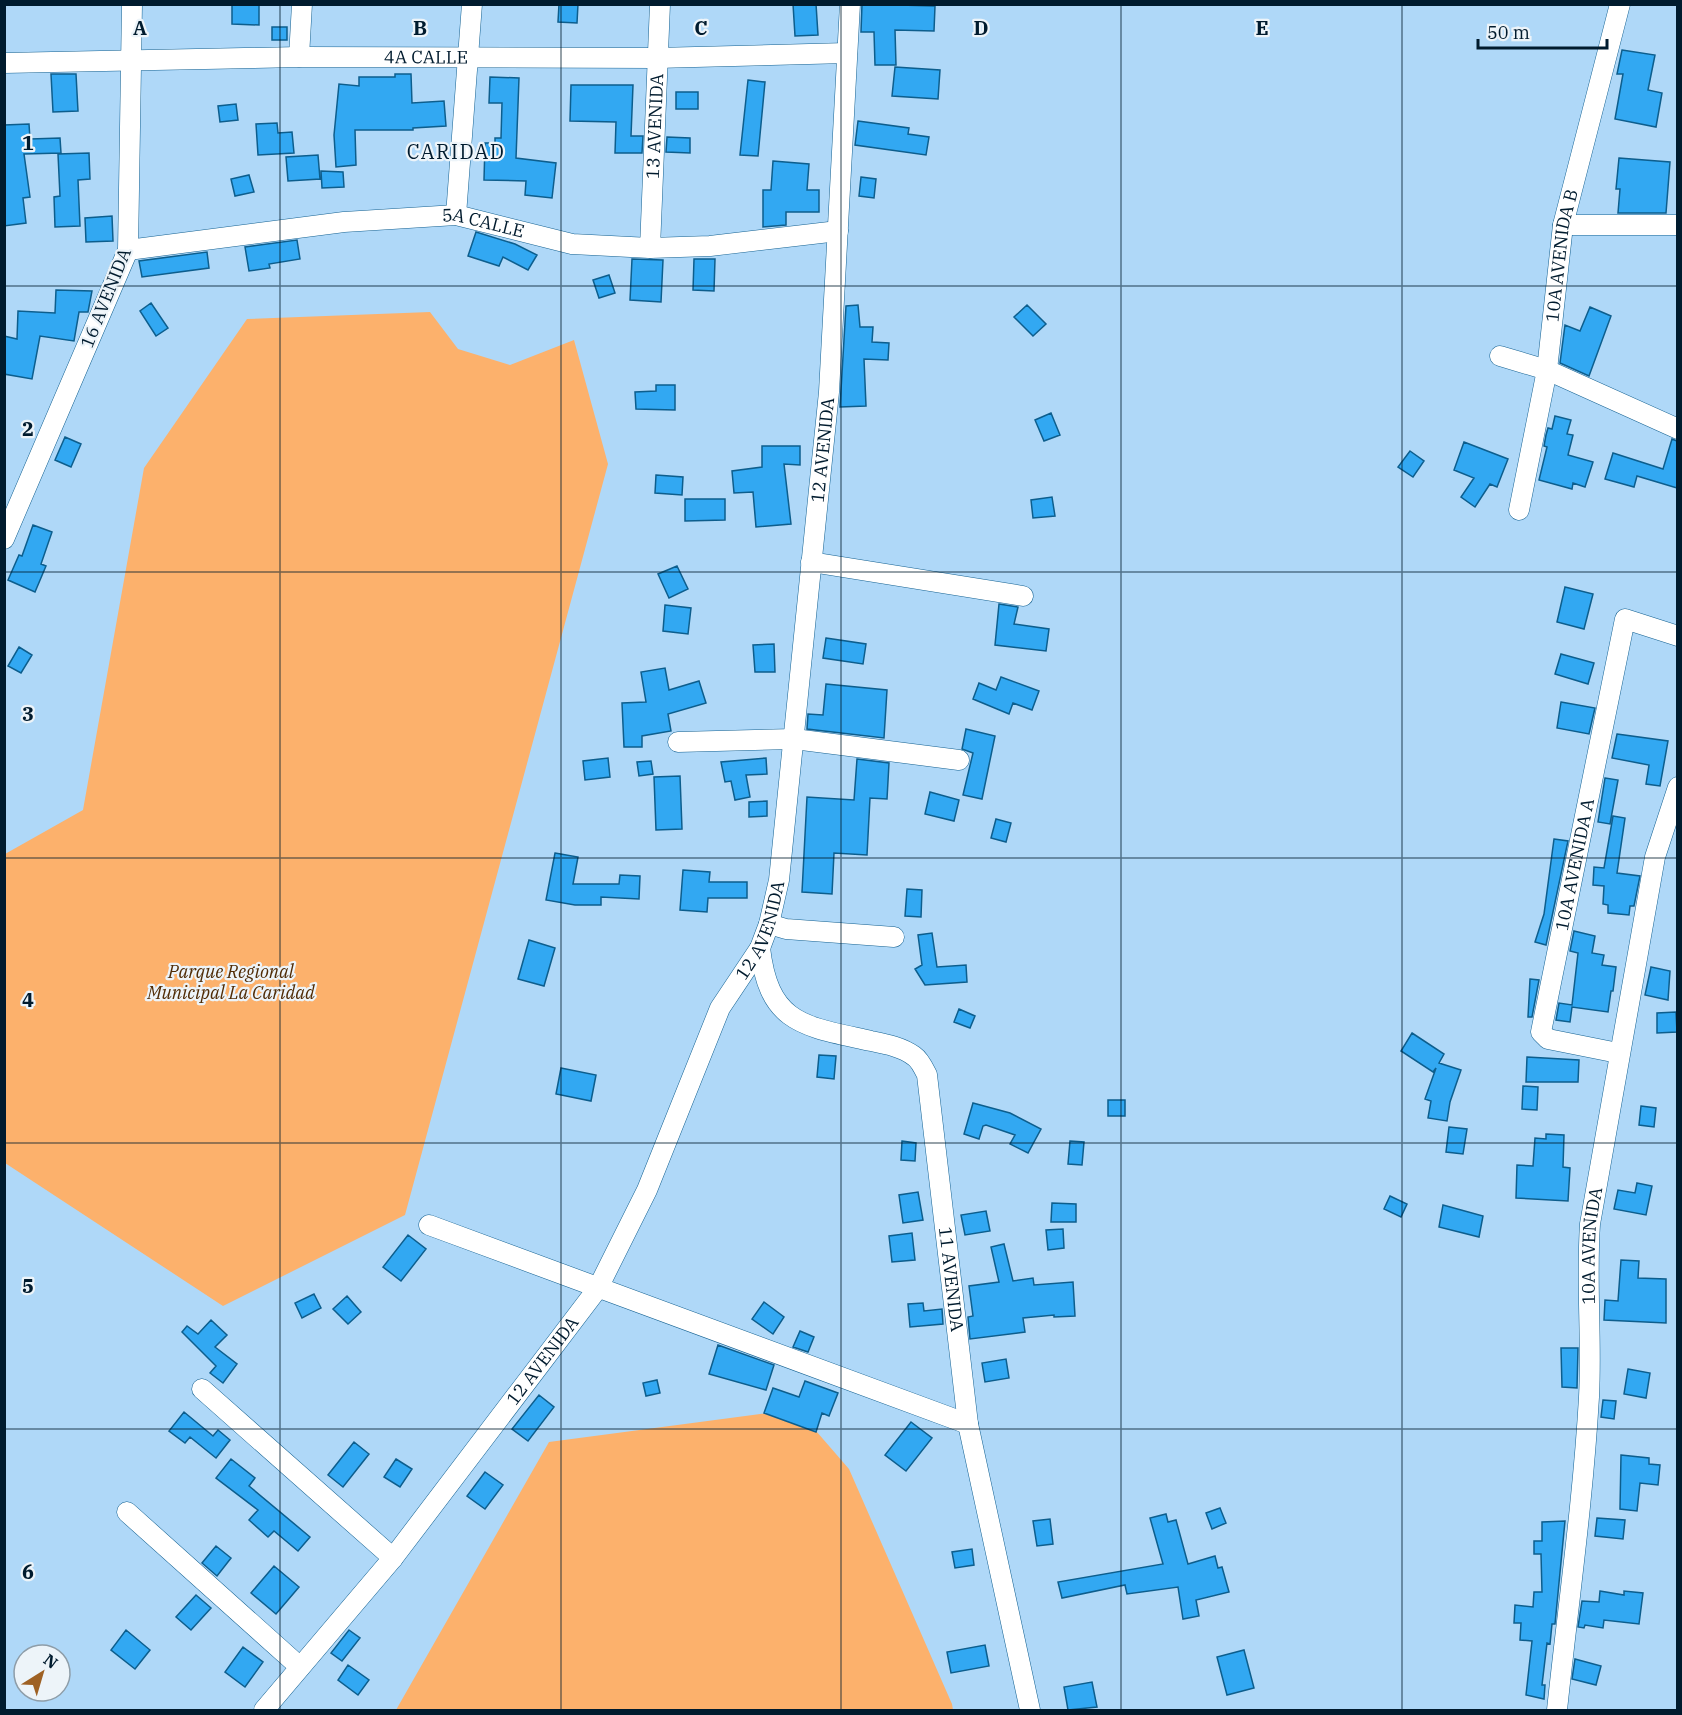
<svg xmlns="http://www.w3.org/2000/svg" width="1682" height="1715" viewBox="0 0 1682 1715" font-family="'IBM Plex Serif',serif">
<rect width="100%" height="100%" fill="#afd8f8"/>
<path fill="#fcb16c" d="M430,312L458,349L510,365L574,340L608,464L405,1215L223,1306L5,1163V854L83,810L144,468L247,319Z
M797,1409L849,1469L952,1704L953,1710H396L549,1442Z"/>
<path fill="#32a8f2" stroke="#0d5e8d" stroke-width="1.5" d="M232,4H259V25L232,24Z
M559,4H578L577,23L558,22Z
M793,4H816L818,35L795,36Z
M862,4L935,6L934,31L895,30L896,65H875L874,32H861Z
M272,27H287V40H272Z
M1622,50L1655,55L1648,90L1662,93L1656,127L1615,119L1623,74H1617Z
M895,67L940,70L938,99L892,96Z
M51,74H76L78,111L53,112Z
M395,74H411L412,103L444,101L446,126L413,128V130H355L356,165L336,167L334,135L339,84L359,86V77H395Z
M490,77L519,78L516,158L556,163L552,198L525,195L526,181L484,180L485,143H495V138H501L502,103H489Z
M748,80L765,82L758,156L740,155Z
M571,85H633L631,136H643L642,153H615L616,122L570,121Z
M676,92H698V109H676Z
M236,104L238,120L220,122L218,106Z
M858,121L909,128L908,134L929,137L926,155L855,145Z
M277,123L278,133L292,132L294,153L258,155L256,124Z
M29,124L30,139L60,138L61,153L24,154L30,197L23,198L26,223L4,226V125Z
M667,137L690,138V153L666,152Z
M89,153L90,179L78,180L80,226L55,227L54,197L60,196L58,154Z
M318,155L320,179L288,181L286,157Z
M1619,158L1670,162L1666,213H1618L1620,189H1616Z
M773,161L809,164L807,190H819V212H786V225L763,227V190H771Z
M321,171L343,172L344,187L322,188Z
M249,175L254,192L235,196L231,179Z
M861,177L876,179L874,198L859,196Z
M112,216L113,241L86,242L85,218Z
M476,232L515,244L537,255L528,270L503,257L499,266L468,256Z
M297,240L300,259L269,264L270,268L249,271L245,247Z
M207,252L209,268L142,277L139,261Z
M632,259L663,260L661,302L630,300Z
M694,259H715L714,291L693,290Z
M609,275L615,293L599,298L593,280Z
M56,290L92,291L88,312H79L74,341L40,336L32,379L4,374V336L17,339L18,311L55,313Z
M151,303L168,328L156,336L140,311Z
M858,305L860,327H873L872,342L889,343L888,360L864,359L866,406L840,407L846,306Z
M1027,305L1046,324L1033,336L1014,317Z
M1590,307L1611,316L1589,376L1560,363L1565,325L1580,331Z
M656,385H675V410L636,409L635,392L656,391Z
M1051,413L1060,435L1044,441L1035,420Z
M1555,416L1571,420L1567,434L1573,435L1568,455L1593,462L1585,487L1573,483L1572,489L1539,480L1547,447L1544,446L1546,435L1548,428L1552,429Z
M65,437L81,444L71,467L55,460Z
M1672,439L1677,441V488L1637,476L1634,487L1605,479L1613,453L1663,469Z
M1464,442L1508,459L1497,487L1490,484L1475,507L1461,497L1474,478L1454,470Z
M762,446H800V465L784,464L791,524L756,527L753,492L734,493L732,471L762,467Z
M1410,451L1424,461L1413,477L1398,467Z
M656,475L683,477L682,495L655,493Z
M1052,497L1055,516L1033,518L1031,500Z
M685,499H725V520L685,521Z
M33,525L52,532L41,564L46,566L35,592L8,580L19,555L22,556Z
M677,566L688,589L669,598L658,574Z
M1565,587L1593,594L1584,629L1557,622Z
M999,604L1018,607L1014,624L1049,629L1046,651L995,645Z
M665,605L691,608L688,634L663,631Z
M826,638L866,644L863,664L823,658Z
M774,644L775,672H755L753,645Z
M19,647L32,655L21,673L8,666Z
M1561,654L1594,663L1588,684L1555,674Z
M665,668L669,690L699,681L706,703L668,714L671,731L642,736V747H624L622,703L646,702L641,672Z
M1001,677L1039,691L1032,710L1013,703L1009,714L973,699L979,683L996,690Z
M826,684L887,690L884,738L807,729L808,714L823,715Z
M1561,702L1595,708L1589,734L1557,728Z
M966,729L995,736L982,799L963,795L973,753L962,749Z
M1617,734L1668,741L1660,786L1646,784L1649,765L1612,758Z
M608,758L610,777L585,780L583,761Z
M766,758L767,774L746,775L750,797L735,800L731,781L725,782L721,762Z
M857,759L889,763L887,799L870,798L867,855L834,853L832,894L802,892L807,797L854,800Z
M651,761L653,774L639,776L637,762Z
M680,776L682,829L656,830L654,777Z
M1605,778L1618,780L1610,824L1598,822Z
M930,792L959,800L954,821L925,814Z
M767,801V816L749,817V802Z
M1613,816L1625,818L1617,873L1640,876L1634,906H1630L1629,915L1608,913V905L1603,904L1604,886L1593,885L1594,867L1604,868Z
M996,819L1011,823L1006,842L991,838Z
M1554,839L1568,841L1546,945L1535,942L1544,914Z
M555,853L578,857L573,884H619L620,875L640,876L639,899L601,897V905H575L546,900Z
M683,870L710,872L709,882H747V898H708L707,912L680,910Z
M907,889L922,890L921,917L905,916Z
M1574,931L1595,936L1592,953L1604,955L1602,965L1616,967L1613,991H1611L1608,1012L1572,1007L1570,1022L1556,1020L1559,1003L1572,1005L1578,953L1570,951Z
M932,933L937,967L966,965L967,982L925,985L915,969L922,965L918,935Z
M529,940L555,948L544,986L518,979Z
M1651,967L1670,971L1668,1000L1645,995Z
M1530,979L1539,980L1532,1017H1528Z
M959,1009L975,1016L970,1028L954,1022Z
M1676,1012L1677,1032L1657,1033V1013Z
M1412,1033L1444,1054L1439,1063L1461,1070L1450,1102L1447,1121L1428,1118L1431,1101L1425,1099L1436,1068L1433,1072L1401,1051Z
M819,1055L836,1056L834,1079L817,1077Z
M1527,1057L1579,1060L1578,1082H1526Z
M561,1068L596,1075L591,1101L556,1094Z
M1523,1086L1538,1087L1537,1110L1522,1109Z
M1108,1100H1125V1116H1108Z
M973,1103L1010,1113L1041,1129L1028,1153L1010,1144L1015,1135L986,1125L983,1126L979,1139L964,1134Z
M1641,1106L1656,1108L1654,1127L1639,1125Z
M1449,1127L1467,1129L1463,1154L1446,1152Z
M1546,1134L1564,1135L1563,1167L1570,1168L1568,1201L1516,1198L1517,1165L1533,1166L1535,1138L1546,1139Z
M902,1141L916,1143L915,1161L901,1160Z
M1070,1141L1084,1142L1082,1165L1068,1164Z
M1637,1183L1652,1186L1646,1215L1614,1209L1618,1190L1635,1193Z
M918,1192L923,1220L903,1223L899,1195Z
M1390,1196L1407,1204L1401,1217L1384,1209Z
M1052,1203L1076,1204V1222H1051Z
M1443,1205L1483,1216L1479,1237L1439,1227Z
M986,1211L990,1231L965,1235L961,1215Z
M1063,1229L1064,1248L1048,1250L1046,1230Z
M912,1233L915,1260L892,1262L889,1236Z
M408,1235L426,1249L401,1281L383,1267Z
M1004,1244L1013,1281L1033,1278L1034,1285L1073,1282L1075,1316L1054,1317V1315L1023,1318L1025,1332L970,1339L968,1317L973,1316L969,1286L999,1282L991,1247Z
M1621,1260L1639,1261L1638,1278L1666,1279V1323L1604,1320L1605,1300L1618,1301Z
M314,1294L321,1308L302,1318L295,1303Z
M347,1296L361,1312L348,1324L333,1309Z
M764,1302L784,1317L773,1334L752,1319Z
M923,1303L924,1311L942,1309L943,1324L910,1327L908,1304Z
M211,1320L227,1335L215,1347L237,1364L223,1383L210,1373L216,1366L182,1332L187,1326L198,1334Z
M800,1331L814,1337L808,1352L793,1347Z
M718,1345L774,1365L766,1390L709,1374Z
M1561,1348H1578L1577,1388L1562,1387Z
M1006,1359L1009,1378L985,1382L982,1363Z
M1628,1369L1650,1373L1646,1398L1624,1394Z
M657,1380L660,1393L646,1396L643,1383Z
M805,1381L838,1393L829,1416L822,1413L816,1432L764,1413L773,1388L799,1397Z
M539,1395L554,1407L528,1441L512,1429Z
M1603,1400L1616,1401L1614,1419L1601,1417Z
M184,1412L213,1436L218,1430L230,1440L216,1458L190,1437L185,1443L169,1431Z
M911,1422L932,1438L906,1471L885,1455Z
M354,1442L369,1454L343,1487L328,1475Z
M1621,1455L1649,1458V1464L1660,1465L1658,1485L1640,1483L1637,1511L1620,1509Z
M231,1459L255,1478L249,1486L310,1537L298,1551L274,1531L268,1537L249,1520L258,1510L216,1478Z
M396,1459L412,1469L400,1487L384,1477Z
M485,1472L503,1485L485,1509L467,1496Z
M1220,1508L1226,1523L1212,1529L1206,1513Z
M1166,1514L1168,1522L1176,1520L1188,1564L1215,1556L1218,1568L1222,1567L1229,1592L1196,1600L1199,1616L1183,1619L1178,1587L1127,1594L1125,1585L1062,1598L1058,1582L1163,1564L1150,1518Z
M1597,1518L1625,1520L1623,1539L1595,1536Z
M1050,1519L1053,1544L1037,1546L1033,1521Z
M1565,1521L1555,1624H1552L1550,1644L1547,1643L1542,1685H1545L1544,1699L1526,1695L1532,1641L1520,1640L1521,1623H1514L1515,1605L1533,1607L1534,1592H1542L1541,1554H1534V1541H1542V1522Z
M216,1546L231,1558L217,1576L202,1563Z
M972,1549L974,1565L955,1568L952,1552Z
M274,1566L299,1587L276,1614L251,1593Z
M1600,1591L1624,1595V1591L1643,1593L1639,1624L1604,1620L1603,1628L1585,1625L1584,1628L1578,1627L1582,1601L1599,1602Z
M196,1595L211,1608L191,1630L176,1617Z
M126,1630L150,1650L135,1669L111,1650Z
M349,1630L360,1638L342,1661L331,1653Z
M985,1645L989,1666L951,1673L947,1652Z
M243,1647L263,1662L245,1687L225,1672Z
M1244,1650L1254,1688L1227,1695L1217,1657Z
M1575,1659L1601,1666L1596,1685L1572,1679Z
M348,1665L369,1680L358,1695L338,1680Z
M1092,1682L1097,1707L1068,1710L1064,1687Z"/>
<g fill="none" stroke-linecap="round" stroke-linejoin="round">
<defs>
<g id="street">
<path d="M299,57L302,4"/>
<path id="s1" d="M4,63L299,57L656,58L847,53"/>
<path d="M456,215L472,4"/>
<path d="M1563,225H1678"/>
<path id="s2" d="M650,248L660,4"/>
<path id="s3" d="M128,250L344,222L456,215L572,244L650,248L710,246L838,231"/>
<path d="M1500,356L1547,370L1678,429"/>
<path id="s4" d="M1519,510L1547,370L1563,225L1620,4"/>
<path d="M4,539L128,250L132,4"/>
<path d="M811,562L1023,596"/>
<path d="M678,742L794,739L959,760"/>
<path d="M769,924L786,929L894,937"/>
<path id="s5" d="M760,948C769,1025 804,1026 871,1041C886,1044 902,1047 914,1056C920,1060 924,1069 927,1075L968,1424L1030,1710"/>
<path id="s6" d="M1618,1053L1548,1039L1541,1032L1625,619L1678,636"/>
<path d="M429,1225L968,1424"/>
<path d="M202,1389L393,1558"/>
<path d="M127,1512L300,1667"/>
<path id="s7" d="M264,1710L393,1558L598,1288L647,1190L720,1008L760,948L769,924L779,880L829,392L850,4"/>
<path id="s8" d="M1557,1710C1568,1606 1583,1502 1589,1397C1592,1339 1586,1282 1590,1224L1655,857L1678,787"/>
</g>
</defs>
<use href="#street" stroke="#156292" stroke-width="21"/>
<use href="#street" stroke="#fff" stroke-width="20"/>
</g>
<path fill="none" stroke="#001b2e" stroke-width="1.5" stroke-opacity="0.55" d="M280,4V1710M561,4V1710M841,4V1710M1121,4V1710M1402,4V1710M4,286H1678M4,572H1678M4,858H1678M4,1143H1678M4,1429H1678"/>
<g text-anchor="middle" stroke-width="4.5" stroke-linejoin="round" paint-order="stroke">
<g font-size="18" fill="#001b2e" stroke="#edf4f9">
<text dy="6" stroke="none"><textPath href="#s1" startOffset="422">4A CALLE</textPath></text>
<text dy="6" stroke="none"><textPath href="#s2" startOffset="122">13 AVENIDA</textPath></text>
<text dy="6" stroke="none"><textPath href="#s3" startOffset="358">5A CALLE</textPath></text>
<text dy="6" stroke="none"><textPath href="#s4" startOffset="258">10A AVENIDA B</textPath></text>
<text transform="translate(106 298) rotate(-68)" y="6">16 AVENIDA</text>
<text dy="6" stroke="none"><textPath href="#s7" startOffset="1419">12 AVENIDA</textPath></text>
<text dy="6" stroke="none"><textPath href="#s6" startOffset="252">10A AVENIDA A</textPath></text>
<text dy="6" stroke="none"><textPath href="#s7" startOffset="933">12 AVENIDA</textPath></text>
<text dy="6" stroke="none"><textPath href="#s8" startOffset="466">10A AVENIDA</textPath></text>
<text dy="6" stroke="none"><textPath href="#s5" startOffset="436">11 AVENIDA</textPath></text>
<text dy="6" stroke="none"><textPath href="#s7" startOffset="447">12 AVENIDA</textPath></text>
</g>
<g font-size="18" font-style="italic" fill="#502c06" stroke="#edf4f9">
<text x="231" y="978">Parque Regional<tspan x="231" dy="21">Municipal La Caridad</tspan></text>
</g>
<g font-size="20" letter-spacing="1.5" fill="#001b2e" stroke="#edf4f9">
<text x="456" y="159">CARIDAD</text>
</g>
</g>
<g font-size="20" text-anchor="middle" font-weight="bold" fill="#001b2e" stroke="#edf4f9" stroke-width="4.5" stroke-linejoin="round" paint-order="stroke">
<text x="140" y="35">A</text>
<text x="420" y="35">B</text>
<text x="701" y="35">C</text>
<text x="981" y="35">D</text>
<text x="1262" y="35">E</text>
<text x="28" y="150">1</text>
<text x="28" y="436">2</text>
<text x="28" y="721">3</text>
<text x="28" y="1007">4</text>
<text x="28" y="1293">5</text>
<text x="28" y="1579">6</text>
</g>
<rect width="1682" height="1715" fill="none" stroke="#001b2e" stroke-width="12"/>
<g transform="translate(42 1673) rotate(37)"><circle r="28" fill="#edf4f9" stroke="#8e9da8" stroke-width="1.5"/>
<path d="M0-4.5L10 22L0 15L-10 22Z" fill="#9e6124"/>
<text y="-9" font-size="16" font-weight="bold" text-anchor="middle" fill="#001b2e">N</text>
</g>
<path d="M1478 39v9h129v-9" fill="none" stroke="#001b2e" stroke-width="3"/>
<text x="1487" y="39" font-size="18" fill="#001b2e" stroke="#edf4f9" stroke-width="4.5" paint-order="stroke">50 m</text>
</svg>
